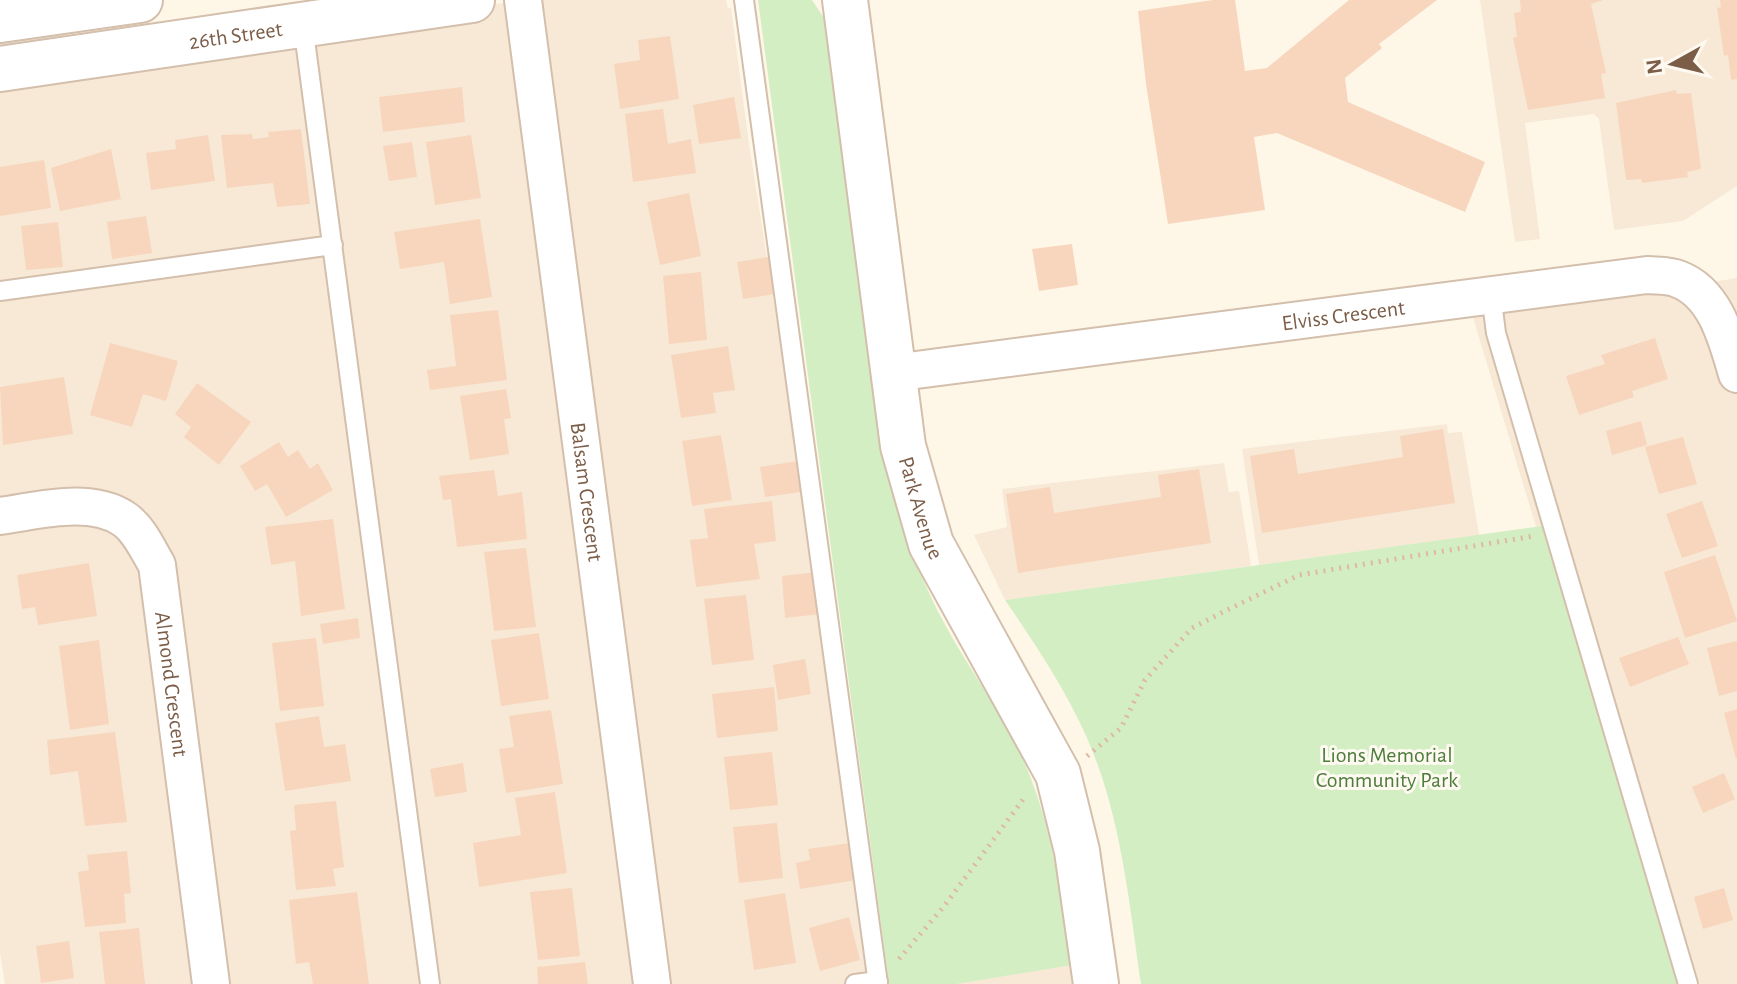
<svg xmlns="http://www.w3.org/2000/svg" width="1737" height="984" viewBox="0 0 1737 984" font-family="'Alegreya Sans',sans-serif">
<rect width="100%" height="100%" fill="#fef7e8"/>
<path fill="#f7e9d6" d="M0,0H58L69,64L525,0H726L728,8H731L749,144L882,984H5L0,953Z
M1480,0H1737V186L1683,221L1614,230L1599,119L1594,114L1525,123L1540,239L1515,242Z
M1737,278V984H1663L1536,527L1468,301L1657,291Z
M1447,424L1448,433L1462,432L1479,535L1259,565L1242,449Z
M1224,463L1229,492L1239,491L1251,566L1005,600L974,535L1007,527L1002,489Z
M1094,957L1098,984H897Z"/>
<path fill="#d4eec4" d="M758,0H812L826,21L883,442C895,504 913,565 943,621C969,670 1003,713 1025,764C1053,829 1061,896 1072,965L956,984H889Z
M1542,526L1677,984H1141C1129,902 1121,815 1087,738C1065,688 1035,644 1005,600Z"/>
<path fill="#f7d6bd" d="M1213,0H1235L1245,71L1267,68L1349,0H1437L1379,44L1382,48L1345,78L1348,102L1485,162L1465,212L1277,133L1254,137L1265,210L1168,224L1146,84L1138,11Z
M1520,0H1603L1591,4L1606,73L1601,74L1605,98L1528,110L1513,38L1517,37L1514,13L1521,12Z
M1720,0H1737V79L1731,80L1728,55L1724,56L1717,8L1721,7Z
M670,36L679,99L620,109L614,64L640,60L638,40Z
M462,87L465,122L383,132L379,97Z
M1676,90L1677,94L1691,93L1701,169L1687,172L1688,177L1642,183L1641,179L1626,180L1616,103Z
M734,97L741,138L699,144L693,105Z
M663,109L668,144L691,139L696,173L633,182L625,114Z
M301,129L310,204L277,207L273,183L227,188L221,135L252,134L253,139L269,137L268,132Z
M208,135L215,181L151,190L146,153L176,149L175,140Z
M471,135L481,198L435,205L426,142Z
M412,142L417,177L389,181L383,146Z
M111,149L121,199L60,211L51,168Z
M44,160L51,208L0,216V167Z
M689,193L701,256L660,265L647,202Z
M146,216L152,253L112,259L107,222Z
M480,219L492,297L450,304L444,262L400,269L394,232Z
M58,222L63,267L26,270L21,226Z
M1072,244L1078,285L1039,291L1032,249Z
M775,256L781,293L743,299L737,262Z
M701,272L707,340L669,344L663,276Z
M498,310L507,380L430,390L427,370L456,366L450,315Z
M1655,338L1668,379L1632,391L1634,397L1579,415L1566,376L1605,364L1601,355Z
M110,343L178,361L166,401L143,394L132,427L90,415Z
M728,346L735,390L713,393L716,413L681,418L671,355Z
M64,377L73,434L3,445L0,387Z
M197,383L251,422L219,465L184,437L191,427L175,414Z
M506,389L511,418L504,419L509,454L470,460L460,396Z
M1641,421L1647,445L1612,455L1606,431Z
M1443,429L1455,503L1262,533L1250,456L1294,449L1298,474L1403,457L1400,436Z
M721,435L732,500L692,506L682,441Z
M1683,437L1697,484L1659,494L1645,447Z
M279,442L288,457L298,450L310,469L318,463L333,490L286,517L267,484L255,491L240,466Z
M804,460L808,491L765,497L760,467Z
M1199,469L1211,543L1018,573L1006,494L1050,487L1054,513L1161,497L1158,475Z
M494,470L498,496L522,492L527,539L457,547L451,499L443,500L439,476Z
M772,501L776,541L754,544L760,579L696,587L690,540L708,538L704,509Z
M1702,501L1718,546L1682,558L1666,514Z
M333,519L345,609L301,616L295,561L271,565L265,527Z
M526,548L536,627L494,631L484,552Z
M1715,555L1737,621L1685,638L1664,572Z
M89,563L97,616L38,625L35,607L22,609L17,575Z
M817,572L821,614L785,618L782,576Z
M746,595L754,660L712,665L704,599Z
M358,618L360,638L323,644L320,624Z
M539,633L549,699L501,706L491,640Z
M1678,637L1689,664L1630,687L1619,658Z
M316,638L324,706L280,711L272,643Z
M99,640L109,724L70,730L59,646Z
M1737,641V691L1719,696L1707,648Z
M805,659L811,694L778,700L773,665Z
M774,687L778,731L717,738L712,694Z
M1737,709V758L1736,759L1724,713Z
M551,710L563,784L506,793L499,749L514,747L509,716Z
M319,716L324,747L345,744L351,781L285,791L275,723Z
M115,732L127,822L85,826L78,771L50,775L47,740Z
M772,752L778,805L730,810L724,757Z
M463,763L467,792L435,797L430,769Z
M1724,773L1735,799L1703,813L1692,787Z
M555,792L567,873L479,887L473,843L521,835L515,798Z
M336,801L344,867L333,869L336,886L296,890L290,831L296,830L294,805Z
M777,823L783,878L739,883L733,827Z
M851,843L857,880L800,889L796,863L810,860L808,849Z
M127,851L131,893L124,894L126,923L85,927L78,872L89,870L87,855Z
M572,888L580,956L538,960L530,892Z
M1724,888L1733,920L1703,929L1694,897Z
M357,892L369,984H313L309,962L296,964L289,900Z
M785,893L796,963L754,970L744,900Z
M849,917L860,960L820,971L809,928Z
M139,928L145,984H105L99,932Z
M69,941L74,978L41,983L36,946Z
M585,962L588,984H538L537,967Z"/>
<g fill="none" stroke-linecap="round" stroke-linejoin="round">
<defs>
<path id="service" d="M744,0L878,984
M303,25L430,984
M0,291L333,245
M1491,294L1496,333L1688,984
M855,984L878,981"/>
<g id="minor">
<path id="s1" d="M523,0L652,984"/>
<path id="s2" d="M893,373L1647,275C1656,276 1669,275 1678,279C1716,293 1727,340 1737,374"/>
<path id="s3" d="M0,516C37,511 90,496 124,519C139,529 148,550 157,565L211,984"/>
</g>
<g id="tertiary">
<path id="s4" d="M845,0L903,446L931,544L1058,774L1077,851L1096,984"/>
<path d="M0,20L140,0"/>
<path id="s5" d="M0,69L472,0"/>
</g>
</defs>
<use href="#service" stroke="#d3bfac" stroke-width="22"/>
<use href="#minor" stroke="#d3bfac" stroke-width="40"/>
<use href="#tertiary" stroke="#d3bfac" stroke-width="48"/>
<path stroke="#ddba9f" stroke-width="5" stroke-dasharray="2 6" stroke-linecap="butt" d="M1087,756L1121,728L1145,680L1192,628L1225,611L1299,575L1534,536
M899,959L945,905L1025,797"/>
<use href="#service" stroke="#fff" stroke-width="18"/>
<use href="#minor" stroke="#fff" stroke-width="36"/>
<use href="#tertiary" stroke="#fff" stroke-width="44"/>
</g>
<g text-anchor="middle" stroke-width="6" stroke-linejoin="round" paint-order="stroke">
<g font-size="22" fill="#7c5d48" stroke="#fffaf1">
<text dy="8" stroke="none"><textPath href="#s5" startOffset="238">26th Street</textPath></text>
<text dy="8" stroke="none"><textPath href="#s2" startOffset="454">Elviss Crescent</textPath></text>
<text dy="8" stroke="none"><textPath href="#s1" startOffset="496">Balsam Crescent</textPath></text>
<text dy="8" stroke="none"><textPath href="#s4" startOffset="514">Park Avenue</textPath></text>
<text dy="8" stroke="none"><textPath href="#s3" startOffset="304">Almond Crescent</textPath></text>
</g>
<g font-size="22" fill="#4c7d3c" stroke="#fffaf1">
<text x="1387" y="762">Lions Memorial<tspan x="1387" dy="25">Community Park</tspan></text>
</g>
</g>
<g transform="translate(1673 64) rotate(262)" stroke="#fffaf1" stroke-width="6" paint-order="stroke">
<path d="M0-6L14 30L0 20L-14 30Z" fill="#7c5d48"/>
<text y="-12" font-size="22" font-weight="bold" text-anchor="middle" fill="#7c5d48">N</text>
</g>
</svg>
